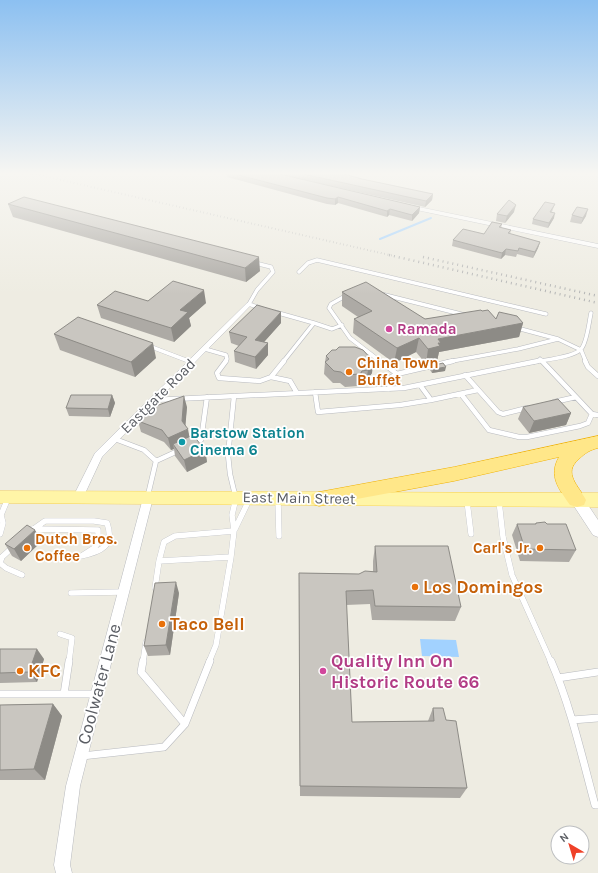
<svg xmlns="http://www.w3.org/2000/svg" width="598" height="873" viewBox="0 0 598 873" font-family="Karla,sans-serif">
<rect width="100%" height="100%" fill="#eeece2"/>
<path fill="#a2d2ff" d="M420,639L456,640L459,657L422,656Z"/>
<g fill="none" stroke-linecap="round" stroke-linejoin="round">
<path stroke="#a2d2ff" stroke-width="2" d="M380,239L431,218"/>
<defs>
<path id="service-far3" d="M255,263L271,267L273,272L257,290L249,304L260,308
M299,272L308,263L317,260L546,314
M381,294L465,315
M347,295L331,304L329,308L350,338L381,362
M275,312L314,323
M517,328L558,339L581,350L586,362
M149,346L191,362
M205,349L226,355L227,359L225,362
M540,359L543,362
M283,362L314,323L332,329L342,325
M447,362L518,349L558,339
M534,362C544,360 575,357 581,349C587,343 589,322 591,313"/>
<path id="service-far2" d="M189,361L192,362
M226,361L217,373L219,378L260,381L271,377L284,361
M380,361L397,374L453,361
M542,361L576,397L554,402
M585,361L588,367L598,376
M465,375L498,412L503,414L527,408
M271,377L290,381L297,393
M420,385L431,400L478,390
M390,389L388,379L397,374
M315,392L318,412L400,405L431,400
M461,394L489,430L519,437H527L580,426L588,423L592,414
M234,396L228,455L230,474L235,495
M576,397L592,414L598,415
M154,400L404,388L538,361
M115,439L144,450L156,461
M194,443L201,440L207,397
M156,461L180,450
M148,495L156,461"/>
<path id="service-far1" d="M148,496L149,494
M278,500L279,536
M467,501L471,534
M499,501L503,537L512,575L551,662
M32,529L98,530V543L94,548L83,555
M235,529L249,500
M28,533L45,521H94L107,523C115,546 101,552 81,556
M0,534L3,523L1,515L8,498
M13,547L2,557L0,563L6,568L22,575
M159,561L231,557
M155,588L159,561L164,542L175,536L234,531
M71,593L123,592
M60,634L72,638L69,662
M143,662L146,642
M209,662L216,645L231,557L234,531L232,515L236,498L235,494"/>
<path id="service" d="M143,661L141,672L185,724
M551,661C571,707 582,757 595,805H598
M558,678L598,672
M0,694H96
M64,694L69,661
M572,720L598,718
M82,756L164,747L185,724L210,661"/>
<path id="minor" d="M409,205L598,244V248L407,208V206Z
M249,302L251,303V305L102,457L82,500L78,501L74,500L73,497L95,453L247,303Z
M148,494L152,495L153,498L80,786L70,865L72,873H56L54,865L66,786L143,498L144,495Z"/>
<path id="tertiary" d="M577,495L582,496L598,520V537L593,535L570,500L572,496Z"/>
<path id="primary" d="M0,491L598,493V507L0,503Z"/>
<path id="motorway" d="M598,436V448C590,450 585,453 579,459C562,473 579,486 586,500L584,505L577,507L570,505C559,489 548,476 559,457L454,481L319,506L312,504L310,499L312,494L319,492L454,467Z"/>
</defs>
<use href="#service-far3" stroke="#b8babf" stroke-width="4.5"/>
<use href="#service-far2" stroke="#b8babf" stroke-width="5.5"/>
<use href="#service-far1" stroke="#b8babf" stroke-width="6"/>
<use href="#service" stroke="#b8babf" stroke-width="8"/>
<use href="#minor" stroke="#b8babf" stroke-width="1"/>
<use href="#tertiary" stroke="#b8babf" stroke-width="1"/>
<use href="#primary" stroke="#f6d053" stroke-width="1"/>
<use href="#motorway" stroke="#f1b100" stroke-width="1"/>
<use href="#service-far3" stroke="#fff" stroke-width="3.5"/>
<use href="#service-far2" stroke="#fff" stroke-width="4.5"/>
<use href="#service-far1" stroke="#fff" stroke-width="5.5"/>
<use href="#service" stroke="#fff" stroke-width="7"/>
<use href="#minor" fill="#fff" fill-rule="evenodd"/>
<use href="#tertiary" fill="#fff" fill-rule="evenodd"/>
<use href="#primary" fill="#fff5a7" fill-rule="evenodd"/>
<use href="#motorway" fill="#ffe789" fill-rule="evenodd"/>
<path stroke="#b4b5b5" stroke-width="2" stroke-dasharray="0.5 3" stroke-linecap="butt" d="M26,172L394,256"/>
<path stroke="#b4b5b5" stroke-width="2.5" stroke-dasharray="1 4" stroke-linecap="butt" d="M389,255L598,303
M423,257L598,296"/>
</g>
<path fill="#adaaa5" d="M226,172H337L362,179L433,194L432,200L425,207L309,181L420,207L419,213L412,221L389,215L387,217L338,203L335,205L327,204L227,177Z
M8,204L260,271L246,282L13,217Z
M555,204L553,209L552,212L554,218L548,228L532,224L533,219Z
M514,212L505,223L496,221L497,214Z
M572,215L586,216L581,224L570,222Z
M502,224L501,228L511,230L510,234L540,242L538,248L533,258L517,254L516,257L505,255L501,259L452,246L453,240L484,234Z
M342,292L425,319L482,311L496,319L523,323L519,337L439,352L437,361L426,364L416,352L394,363L353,333L354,319L358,317L342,306Z
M148,301L206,303L189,318L191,326L174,342L101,318L97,305Z
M281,323L264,342L268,343V355L256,369L235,362L234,351L239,346L231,343L229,332Z
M54,334L156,358L135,377L60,350Z
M326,356L373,361L372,373L366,382H361L359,386L345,387L340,383H333L324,374L325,362Z
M431,366L445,371L432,373L430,370Z
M112,395L115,403L110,417L69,416L66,408Z
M187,407L185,425L190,437L205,450L207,462L187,472L175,456L174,449L171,450L164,442L141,432L138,421Z
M523,407L571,413L566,425L529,433L518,419Z
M536,523L547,524L576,550L569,562L520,561L512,535L517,524H535Z
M42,541L21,561L12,556L5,544Z
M375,546L461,607L455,621L372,620L370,604L346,605L352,722L428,721L433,708L446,720L467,788L460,798L300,796L299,573L359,574L373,572V561Z
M179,593L170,655L148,656L144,646Z
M0,649L44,659L37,682L0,683Z
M53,704L62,716L45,780H0V705Z"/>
<path fill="#8d8b86" d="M433,194L432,200L425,207L426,201Z
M338,197V203L335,205V199Z
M516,205L514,212L505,223L507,216Z
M420,207L419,213L412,221V215Z
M390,209L389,215L387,217V211Z
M588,209L586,216L581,224L583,218Z
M555,213L554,218L548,228L549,223Z
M540,242L538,248L533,258L535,252Z
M506,249L505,255L501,259L502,253Z
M259,257L260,271L246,282L245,268Z
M204,290L206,303L189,318L191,326L174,342L171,328L180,310Z
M281,312V323L256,351L255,340Z
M523,323L519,337L439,352L437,361L426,364L428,349L438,339Z
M419,338L416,352L394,363L397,348Z
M153,343L156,358L135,377L131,362Z
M268,343V355L256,369L255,357Z
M373,361L372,373L366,382L368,370Z
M446,367L445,371L432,373L433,369Z
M362,371L361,382L359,386L360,374Z
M112,395L115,403L110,417L108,409Z
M184,396L187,407L185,431L188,429L190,441L173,444L174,449L171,450L168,438L182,421Z
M571,413L566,425L529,433L534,421Z
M205,450L207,462L187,472L184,460Z
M35,530L42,541L21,561L14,549Z
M176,582L179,593L170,655L166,645Z
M37,649L44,659L37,682L29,672Z
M53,704L62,716L45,780L34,769Z"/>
<path fill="#c9c6c0" stroke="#8d8b86" d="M227,172H271L420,207L412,215L390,209L387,211L338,197L335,199L327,198Z
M294,172H337L362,179L433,194L426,201Z
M24,197L259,257L245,268L8,204Z
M509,200L516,205L507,216L497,214Z
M545,202L555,204L550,212L555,213L549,223L533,219Z
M577,207L588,209L583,218L572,215Z
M492,222L502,224L499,227L511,230L508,233L540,242L535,252L519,248L518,251L506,249L502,253L453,240L463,229L484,234Z
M173,281L204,290L180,310L188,312L171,328L97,305L115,291L148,301Z
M366,282L425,319L481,310L482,311L488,310L496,319L499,312L517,316L523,323L438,339L441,343H438L440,346L428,349L419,338L397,348L354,319L372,311L342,292Z
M257,305L281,312L255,340L268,343L255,357L234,351L247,337L229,332Z
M78,317L153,343L131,362L54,334Z
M339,347H355L363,350L373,361L368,370L362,371L360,374L345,375L341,372L334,371L325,362L329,359L326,356L332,350H336Z
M443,363L446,367L433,369L431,366Z
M71,395H112L108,409L66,408Z
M184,396L182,421L188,429L168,438L162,430L138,421L150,408Z
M558,399L571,413L534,421L523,407Z
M193,435L205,450L184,460L173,444Z
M545,522L547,524H566L576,550L525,549L517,524H536V523Z
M27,525L35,530L14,549L5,544Z
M375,546H448L461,607L375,606L373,590L346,591L352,722L434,721L433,708H443L446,720L456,721L467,788L300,786L299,573L359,574L365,571L377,572Z
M176,582L166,645L144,646L155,583Z
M0,649H37L29,672L0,673Z
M53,704L34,769L0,770V705Z"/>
<linearGradient id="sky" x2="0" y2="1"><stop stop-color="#8cc0f1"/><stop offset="0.59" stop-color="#f7f6f2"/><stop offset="1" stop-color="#f7f6f2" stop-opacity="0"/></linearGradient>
<rect width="598" height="294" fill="url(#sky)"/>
<g fill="#d1479c" stroke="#fff" stroke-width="1.5">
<circle cx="389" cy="329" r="4"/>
<circle cx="323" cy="671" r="4"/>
</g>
<g fill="#e8710a" stroke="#fff" stroke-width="1.5">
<circle cx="349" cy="372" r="4"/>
<circle cx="27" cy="548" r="4"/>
<circle cx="540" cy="548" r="4"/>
<circle cx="415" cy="587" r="4"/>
<circle cx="162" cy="624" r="4"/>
<circle cx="20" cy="671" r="4"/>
</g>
<circle fill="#0f9aa8" stroke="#fff" stroke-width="1.5" cx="182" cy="442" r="4"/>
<g text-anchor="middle" stroke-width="3.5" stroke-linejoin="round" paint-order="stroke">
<g font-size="15" font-weight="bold" fill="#b23c85" stroke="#fff" text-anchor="start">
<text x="397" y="334">Ramada</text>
</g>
<g font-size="15" font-weight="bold" fill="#c56008" stroke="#fff" text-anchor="start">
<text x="357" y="368">China Town<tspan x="357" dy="17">Buffet</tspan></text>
<text x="35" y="544">Dutch Bros.<tspan x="35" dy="17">Coffee</tspan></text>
<text x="532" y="553" text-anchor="end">Carl's Jr.</text>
</g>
<g font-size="15" fill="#5b5e64" stroke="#fff">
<text transform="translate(158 396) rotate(-45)" y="5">Eastgate Road</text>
<text transform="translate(299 498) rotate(1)" y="5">East Main Street</text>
</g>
<g font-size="15" font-weight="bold" fill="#0d838f" stroke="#fff" text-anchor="start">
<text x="190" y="438">Barstow Station<tspan x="190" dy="17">Cinema 6</tspan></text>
</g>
<g font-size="18" font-weight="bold" fill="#c56008" stroke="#fff" text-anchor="start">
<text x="423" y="593">Los Domingos</text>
<text x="170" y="630">Taco Bell</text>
<text x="28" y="677">KFC</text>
</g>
<g font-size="18" font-weight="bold" fill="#b23c85" stroke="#fff" text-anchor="start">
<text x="331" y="667">Quality Inn On<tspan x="331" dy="21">Historic Route 66</tspan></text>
</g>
<g font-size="18" fill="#5b5e64" stroke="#fff">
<text transform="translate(99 684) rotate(-75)" y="6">Coolwater Lane</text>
</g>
</g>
<g transform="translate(570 845) rotate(322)"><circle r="19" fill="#ffffff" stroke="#bdbfc1"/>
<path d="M0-3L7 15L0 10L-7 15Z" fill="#ef4128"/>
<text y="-6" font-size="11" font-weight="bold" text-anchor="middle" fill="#5b5e64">N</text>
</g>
</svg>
